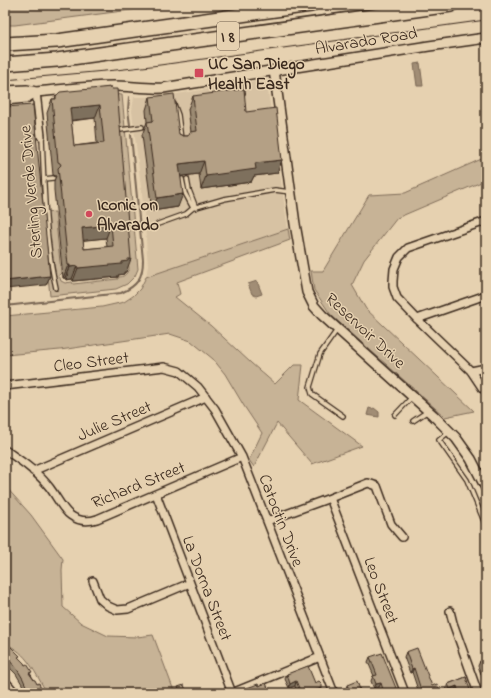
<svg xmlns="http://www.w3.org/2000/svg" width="491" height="698" viewBox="0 0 491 698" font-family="'Indie Flower',sans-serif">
<rect width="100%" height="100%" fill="#e6d1b0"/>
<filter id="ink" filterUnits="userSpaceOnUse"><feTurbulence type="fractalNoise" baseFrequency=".025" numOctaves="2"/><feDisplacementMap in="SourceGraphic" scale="8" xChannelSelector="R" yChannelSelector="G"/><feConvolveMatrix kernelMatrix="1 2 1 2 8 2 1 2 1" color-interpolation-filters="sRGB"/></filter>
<g filter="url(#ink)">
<path fill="#d7c2a3" d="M261,80L267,84L288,229L146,277L148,265L147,253L144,212L132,111L134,97H159Z"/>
<path fill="#c7b396" stroke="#816e5a" d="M5,5H169L15,25H5Z
M112,94L122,95L138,269L135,276L127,284L116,289L50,296L42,213L55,212L61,273L59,275L61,281L65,283L72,282L73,284L118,279V277C124,277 126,275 129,269Z
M486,157V180L397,218L364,260L352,285L366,309L474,411L445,417L331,315L314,290L311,271H323L369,195L405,193Z
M288,229L290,240L177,282L180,294L175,297L211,326L251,363L275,384L294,365H303L299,400L362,446L312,464L277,423L254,467L249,460L262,433L244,406L225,374L213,359L191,341L170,334L101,344L60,350L5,355V316L102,307L124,302L133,296L140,289L146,277Z
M5,486L31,515L63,559L62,570L63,607L81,623L108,636L137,637L153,635L174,691L171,693H47C36,675 27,651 5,644Z"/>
<path fill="#a18d74" stroke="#786552" d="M420,63L423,86H417L414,64Z
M257,281L262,294L256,296L252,294L248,284Z
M369,408L372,409L374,408L379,412V417L367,415Z"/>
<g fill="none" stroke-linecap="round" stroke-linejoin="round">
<path stroke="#786552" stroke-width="2" d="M129,97L128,110L130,125
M5,306L121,293C137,286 143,278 143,260L131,135"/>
<defs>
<path id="service" d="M240,77L243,93
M174,104L178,115L181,139
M120,130L142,127
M42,136C44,186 45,240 56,288
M44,179L53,178
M182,179L185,193L193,208
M187,179L189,190L196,208
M158,224L186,214L193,208L224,199L275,190L290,192
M337,330L320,354L310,387L312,394L343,416
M395,415L412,397
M413,421L428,411
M449,432L439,440L467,480L486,526"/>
<path id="minor" d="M36,92L41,136
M417,319L486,295
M471,371L486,368
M5,386L164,367L179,371L198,387L215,409L242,457L334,693
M483,389L471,371L417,319L397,298L393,287V281L394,269L399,257L408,248L486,221
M5,450C21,461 38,472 50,488C56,496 63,510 70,515C78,521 88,522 97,519L242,457
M33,471L206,397
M156,494L232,693
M330,498L405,693
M267,521L330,498L368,483L377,486L391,524L402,537
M93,581L100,599L108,606L117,610L128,609L190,583
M450,611L453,623L478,693
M5,681L12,689L14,693
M232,693L320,657"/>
<path id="tertiary" d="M274,70L295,224L307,292L314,306L322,315L433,415L456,438L471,459L486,488
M5,91L27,90L36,92C62,90 88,86 114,86C130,86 146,89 163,88L429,46L486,38
M5,100L26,98L36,92"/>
<path id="motorway" d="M5,44L57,41L311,5
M5,64L57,60L451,5"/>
</defs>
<use href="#service" stroke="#3b2a1e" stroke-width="6"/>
<use href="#minor" stroke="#3b2a1e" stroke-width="10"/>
<use href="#tertiary" stroke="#3b2a1e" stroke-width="12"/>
<use href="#motorway" stroke="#3b2a1e" stroke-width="16"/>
<use href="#service" stroke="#e6d1b0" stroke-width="3.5"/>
<use href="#minor" stroke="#e6d1b0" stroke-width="7"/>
<use href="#tertiary" stroke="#e6d1b0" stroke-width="9"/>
<use href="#motorway" stroke="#e6d1b0" stroke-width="13"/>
<path stroke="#3b2a1e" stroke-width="1" d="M5,80L116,70L160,65L486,20"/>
</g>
<path fill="#9b8a72" stroke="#3b2a1e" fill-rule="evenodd" d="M111,87L126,272H124V274L118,275V277L73,281L72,279L66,280L65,278H63L54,190V181L56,176L53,175L47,113L52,99H55L56,96ZM95,118L97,143L74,146L71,121ZM106,238L107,247L84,249L83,240Z
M193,96L246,112L282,160L277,173L254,176L251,182L201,189L199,174L181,176L178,207L152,211L142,135L147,122L146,110L150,97L179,134L183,136H188L191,132L188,109Z
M5,642L25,665L42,693H25L22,684L16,674L7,665L5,666Z
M406,652L432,686L440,693H419L412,672L410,673L404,657Z
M370,657L398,693H381L379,687L374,689L371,681L373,676H374L368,662Z
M486,659V687L478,666L480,661Z
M287,674L315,683L321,692L318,693H297L295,686L289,688L285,679Z
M466,677L470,693H456L455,691L448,693L446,688L448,684Z
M347,685L361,693H347L346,690Z
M259,686L270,693H245L247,688Z"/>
<path fill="#7e705d" stroke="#3b2a1e" d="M100,105L95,118L65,121L70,108Z
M282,160L277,173L254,176L251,182L201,189L206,176L255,163Z
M204,161L199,174L175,177L179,164Z
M183,194L178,207L152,211L157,198Z
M111,225L106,238L77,241L82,228Z
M128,259H131L126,272H124V274L118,275V277L73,281L78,268L122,262Z
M68,265H70L65,278H63Z
M77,266L72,279L66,280L70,267Z
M50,276L46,285L5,289V281Z
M414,668L412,672L410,673L412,669Z
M296,681L295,686L289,688L290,684Z
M381,683L379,687L374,689L376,684Z
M457,686L455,691L448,693L450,689Z
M322,688L321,692L318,693H310Z"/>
<path fill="#b4a085" stroke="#3b2a1e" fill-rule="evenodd" d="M111,87L112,89H117L131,259H128V261L122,262V264L78,268L77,266L70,267V265H68L59,177L58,168L61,165L60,163L58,162L52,99H56V96L60,92ZM100,105L104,143L74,146L70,108ZM111,225L113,246L84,249L82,228Z
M244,89L246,112L276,108L282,160L255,163L256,169L206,176L204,161L179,164L183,194L157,198L147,122L153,121L150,97L174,94L179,134L183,136H188L190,132L197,131L193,96Z
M33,105L50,276L5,281V107Z
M5,642L7,643L20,656L18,657L24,663L25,665L27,664L32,672L29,673L34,680H35L37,684L39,683L42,693H27V691L26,686L23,679L17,669L9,660L7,662L5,660Z
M417,648L432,686L437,684L440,692L438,693H422L414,668L412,669L406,652Z
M382,653L398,693H384L381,683L376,684L373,676L377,675L370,657Z
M486,659V678L480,661Z
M308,666L315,683L319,681L322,684V688L310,692V693H301L296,681L290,684L287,674Z
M466,677L470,690L464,693H459L457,686L450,689L448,684Z
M357,681L361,693H351L347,685Z
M266,683L270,693H249L247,688L258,684L259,686Z
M184,685L187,693H169L179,689L178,687Z
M222,689L224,693H211Z"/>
</g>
<g fill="#d1495b" stroke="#e6d1b0" stroke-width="1.5">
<rect x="194" y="68" width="10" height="10" rx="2"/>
<circle cx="89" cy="214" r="4"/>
</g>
<g text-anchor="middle" stroke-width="3" stroke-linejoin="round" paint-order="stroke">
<rect fill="#e6d1b0" stroke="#6e5c4a" stroke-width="1" x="217" y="22" width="22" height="28" rx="3"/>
<g font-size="16" font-weight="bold" fill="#3b2a1e">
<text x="228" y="42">I 8</text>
</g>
<g font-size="17" fill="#3b2a1e" stroke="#e6d1b0">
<text transform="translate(366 40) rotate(-9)" y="6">Alvarado Road</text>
<text transform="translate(30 192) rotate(-95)" y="6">Sterling Verde Drive</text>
<text transform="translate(366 330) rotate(43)" y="6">Reservoir Drive</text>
<text transform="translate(91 361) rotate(-7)" y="6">Cleo Street</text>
<text transform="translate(114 420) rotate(-23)" y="6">Julie Street</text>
<text transform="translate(138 484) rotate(-22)" y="6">Richard Street</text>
<text transform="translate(282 520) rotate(69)" y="6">Catoctin Drive</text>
<text transform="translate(208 588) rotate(69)" y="6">La Dorna Street</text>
<text transform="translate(382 590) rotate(69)" y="6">Leo Street</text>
</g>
<g font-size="17" font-weight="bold" fill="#3b2a1e" stroke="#e6d1b0" text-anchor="start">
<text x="208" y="69">UC San Diego<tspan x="208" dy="20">Health East</tspan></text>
<text x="97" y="210">Iconic on<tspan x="97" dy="20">Alvarado</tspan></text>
</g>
</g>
<rect width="491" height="698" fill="none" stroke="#e6d1b0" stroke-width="20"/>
<rect x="10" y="10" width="471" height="678" fill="none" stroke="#3b2a1e" stroke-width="1.5" filter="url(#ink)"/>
</svg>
